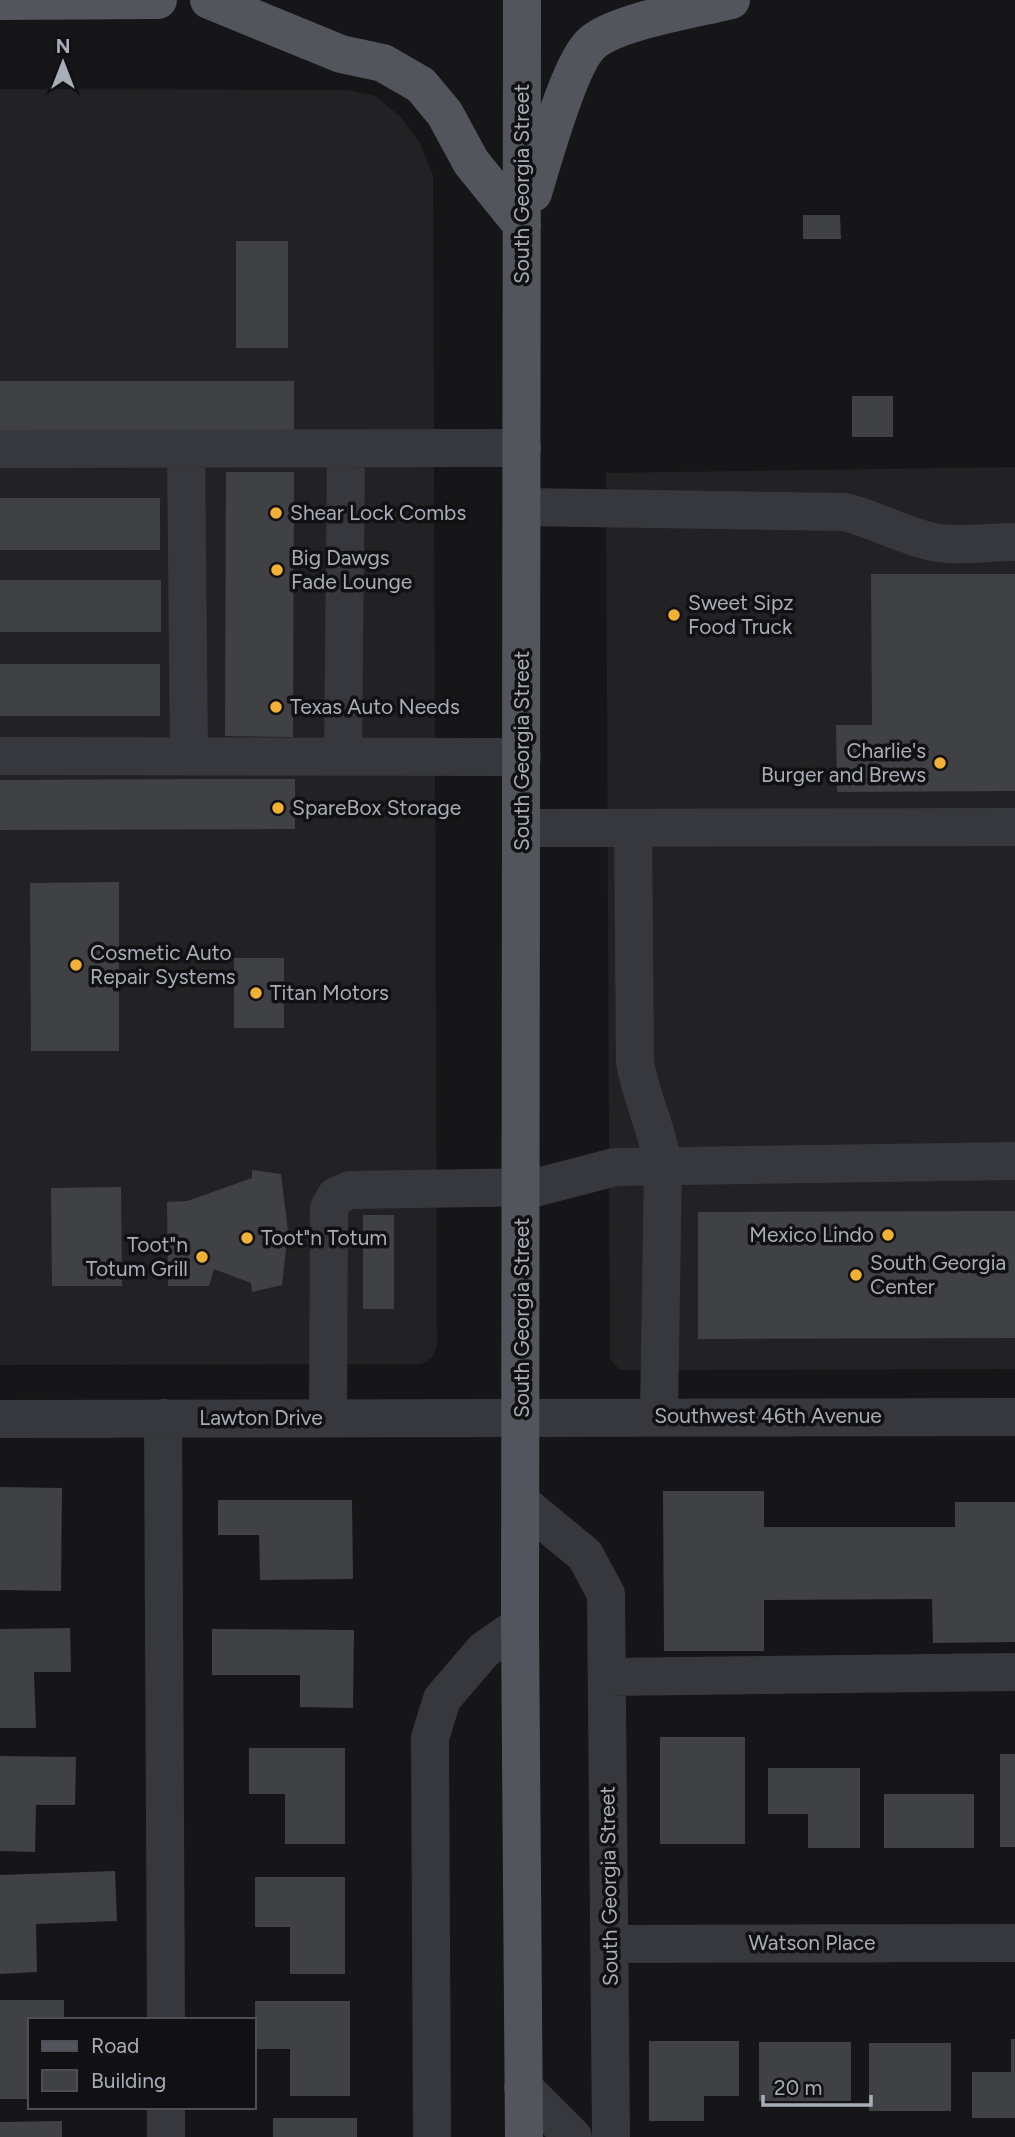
<svg xmlns="http://www.w3.org/2000/svg" width="1015" height="2137" viewBox="0 0 1015 2137" font-family="Figtree,sans-serif">
<rect width="100%" height="100%" fill="#161618"/>
<path fill="#222225" d="M0,89L347,90L375,96L400,116L420,143L433,176L437,1345L432,1358L421,1364L0,1365Z
M1015,467V1369L620,1370L610,1359L606,473Z"/>
<path fill="#404145" d="M803,215H840L841,239H803Z
M236,241H288V348H236Z
M0,381H294V431H0Z
M852,396H893V437H852Z
M226,472H294L293,737L225,736Z
M0,498H160V550H0Z
M871,574H1015V791L837,792L836,725H872Z
M0,580H161V632H0Z
M0,664H160V716H0Z
M213,779H295V829L0,830V780Z
M119,882V1051H31L30,883Z
M234,958H284V1028H234Z
M252,1170L281,1174L288,1231L282,1285L252,1292L251,1283L214,1269L209,1286H168L167,1202L187,1201L252,1178Z
M121,1187L122,1286H52L51,1188Z
M1015,1211V1338L698,1339V1212Z
M363,1215H394V1309H363Z
M0,1487L62,1488L61,1591L0,1590Z
M663,1491H764V1527H955V1502H1015V1642L933,1643L932,1599L764,1600V1651H664Z
M218,1500H352L353,1579L260,1580L259,1535H218Z
M70,1628L71,1672H34L36,1728H0V1629Z
M212,1629L354,1630L353,1708L300,1707V1675H212Z
M660,1737H745V1844H660Z
M249,1748H345V1844H285V1794H249Z
M1000,1754H1015V1847H1000Z
M0,1756L76,1757L75,1805H36L35,1852L0,1851Z
M768,1768H860V1848H808V1814H768Z
M884,1794H974V1848H884Z
M115,1871L117,1921L36,1924L37,1972L0,1974V1875Z
M255,1877H345V1974H290V1927H255Z
M0,2000H64V2020H30V2099H0Z
M255,2001H350V2096H290V2049H255Z
M1011,2039H1015V2118H972V2072H1011Z
M649,2041H739V2096H704V2121H649Z
M759,2042H851V2101H759Z
M869,2043H951V2111H869Z
M273,2118H357V2137H273Z
M62,2121V2137H0V2122Z"/>
<g fill="none" stroke-linecap="round" stroke-linejoin="round">
<path stroke="#37383d" stroke-width="38" d="M0,449L522,448
M186,449L189,756
M522,507L845,512C876,520 902,535 933,542C958,547 989,542 1015,542
M0,756L522,757
M343,757L346,449
M522,828L1015,827
M633,828L635,1062C641,1098 658,1130 663,1166L659,1416
M328,1417L329,1208L336,1196L350,1190L538,1187L615,1167L1015,1161
M163,1418L166,2020
M0,1419L1015,1417
M522,1503L585,1555L606,1594L611,2137
M607,1677L1015,1672
M610,1944L1015,1943
M523,2087L573,2137
M166,2107V2137
M432,2137L430,1738L442,1699L484,1650L520,1625"/>
<path stroke="#53555c" stroke-width="38" d="M209,0L341,54L383,63L421,85L445,114L471,162L522,225
M522,0L520,1625L524,2137
M0,1L158,0
M533,193C543,161 569,63 592,43C617,21 696,9 731,0"/>
</g>
<g fill="#f2b134" stroke="#111113" stroke-width="2.5">
<circle cx="276" cy="513" r="7"/>
<circle cx="277" cy="570" r="7"/>
<circle cx="674" cy="615" r="7"/>
<circle cx="276" cy="707" r="7"/>
<circle cx="940" cy="763" r="7"/>
<circle cx="278" cy="808" r="7"/>
<circle cx="76" cy="965" r="7"/>
<circle cx="256" cy="993" r="7"/>
<circle cx="888" cy="1235" r="7"/>
<circle cx="247" cy="1238" r="7"/>
<circle cx="202" cy="1257" r="7"/>
<circle cx="856" cy="1275" r="7"/>
</g>
<g text-anchor="middle" stroke-width="7" stroke-linejoin="round" paint-order="stroke">
<g font-size="21" fill="#a8adb8" stroke="#111113">
<text transform="translate(522 184) rotate(-90)" y="7">South Georgia Street</text>
<text transform="translate(522 751) rotate(-90)" y="7">South Georgia Street</text>
<text transform="translate(522 1318) rotate(-90)" y="7">South Georgia Street</text>
<text x="768" y="1423">Southwest 46th Avenue</text>
<text x="261" y="1425">Lawton Drive</text>
<text transform="translate(609 1886) rotate(-91)" y="7">South Georgia Street</text>
<text x="812" y="1950">Watson Place</text>
</g>
<g font-size="21" fill="#a8adb8" stroke="#111113" text-anchor="start">
<text x="290" y="520">Shear Lock Combs</text>
<text x="291" y="565">Big Dawgs<tspan x="291" dy="24">Fade Lounge</tspan></text>
<text x="688" y="610">Sweet Sipz<tspan x="688" dy="24">Food Truck</tspan></text>
<text x="290" y="714">Texas Auto Needs</text>
<text x="926" y="758" text-anchor="end">Charlie's<tspan x="926" dy="24">Burger and Brews</tspan></text>
<text x="292" y="815">SpareBox Storage</text>
<text x="90" y="960">Cosmetic Auto<tspan x="90" dy="24">Repair Systems</tspan></text>
<text x="270" y="1000">Titan Motors</text>
<text x="874" y="1242" text-anchor="end">Mexico Lindo</text>
<text x="261" y="1245">Toot"n Totum</text>
<text x="188" y="1252" text-anchor="end">Toot"n<tspan x="188" dy="24">Totum Grill</tspan></text>
<text x="870" y="1270">South Georgia<tspan x="870" dy="24">Center</tspan></text>
</g>
</g>
<rect x="28" y="2018" width="228" height="91" fill="#111113" stroke="#4d4f55" stroke-width="2"/>
<rect x="42" y="2041" width="35" height="10" fill="#53555c" stroke="#4d4f55" stroke-width="2"/>
<text x="91" y="2053" font-size="21" fill="#a8adb8">Road</text>
<rect x="42" y="2070" width="35" height="21" fill="#404145" stroke="#4d4f55" stroke-width="2"/>
<text x="91" y="2088" font-size="21" fill="#a8adb8">Building</text>
<g transform="translate(63 63)" stroke="#111113" stroke-width="5" paint-order="stroke">
<path d="M0-5L12 26L0 18L-12 26Z" fill="#a8adb8"/>
<text y="-10" font-size="19" font-weight="bold" text-anchor="middle" fill="#a8adb8">N</text>
</g>
<path d="M763 2095v10h108v-10" fill="none" stroke="#a8adb8" stroke-width="3.5"/>
<text x="774" y="2095" font-size="21" fill="#a8adb8" stroke="#111113" stroke-width="5" paint-order="stroke">20 m</text>
</svg>
